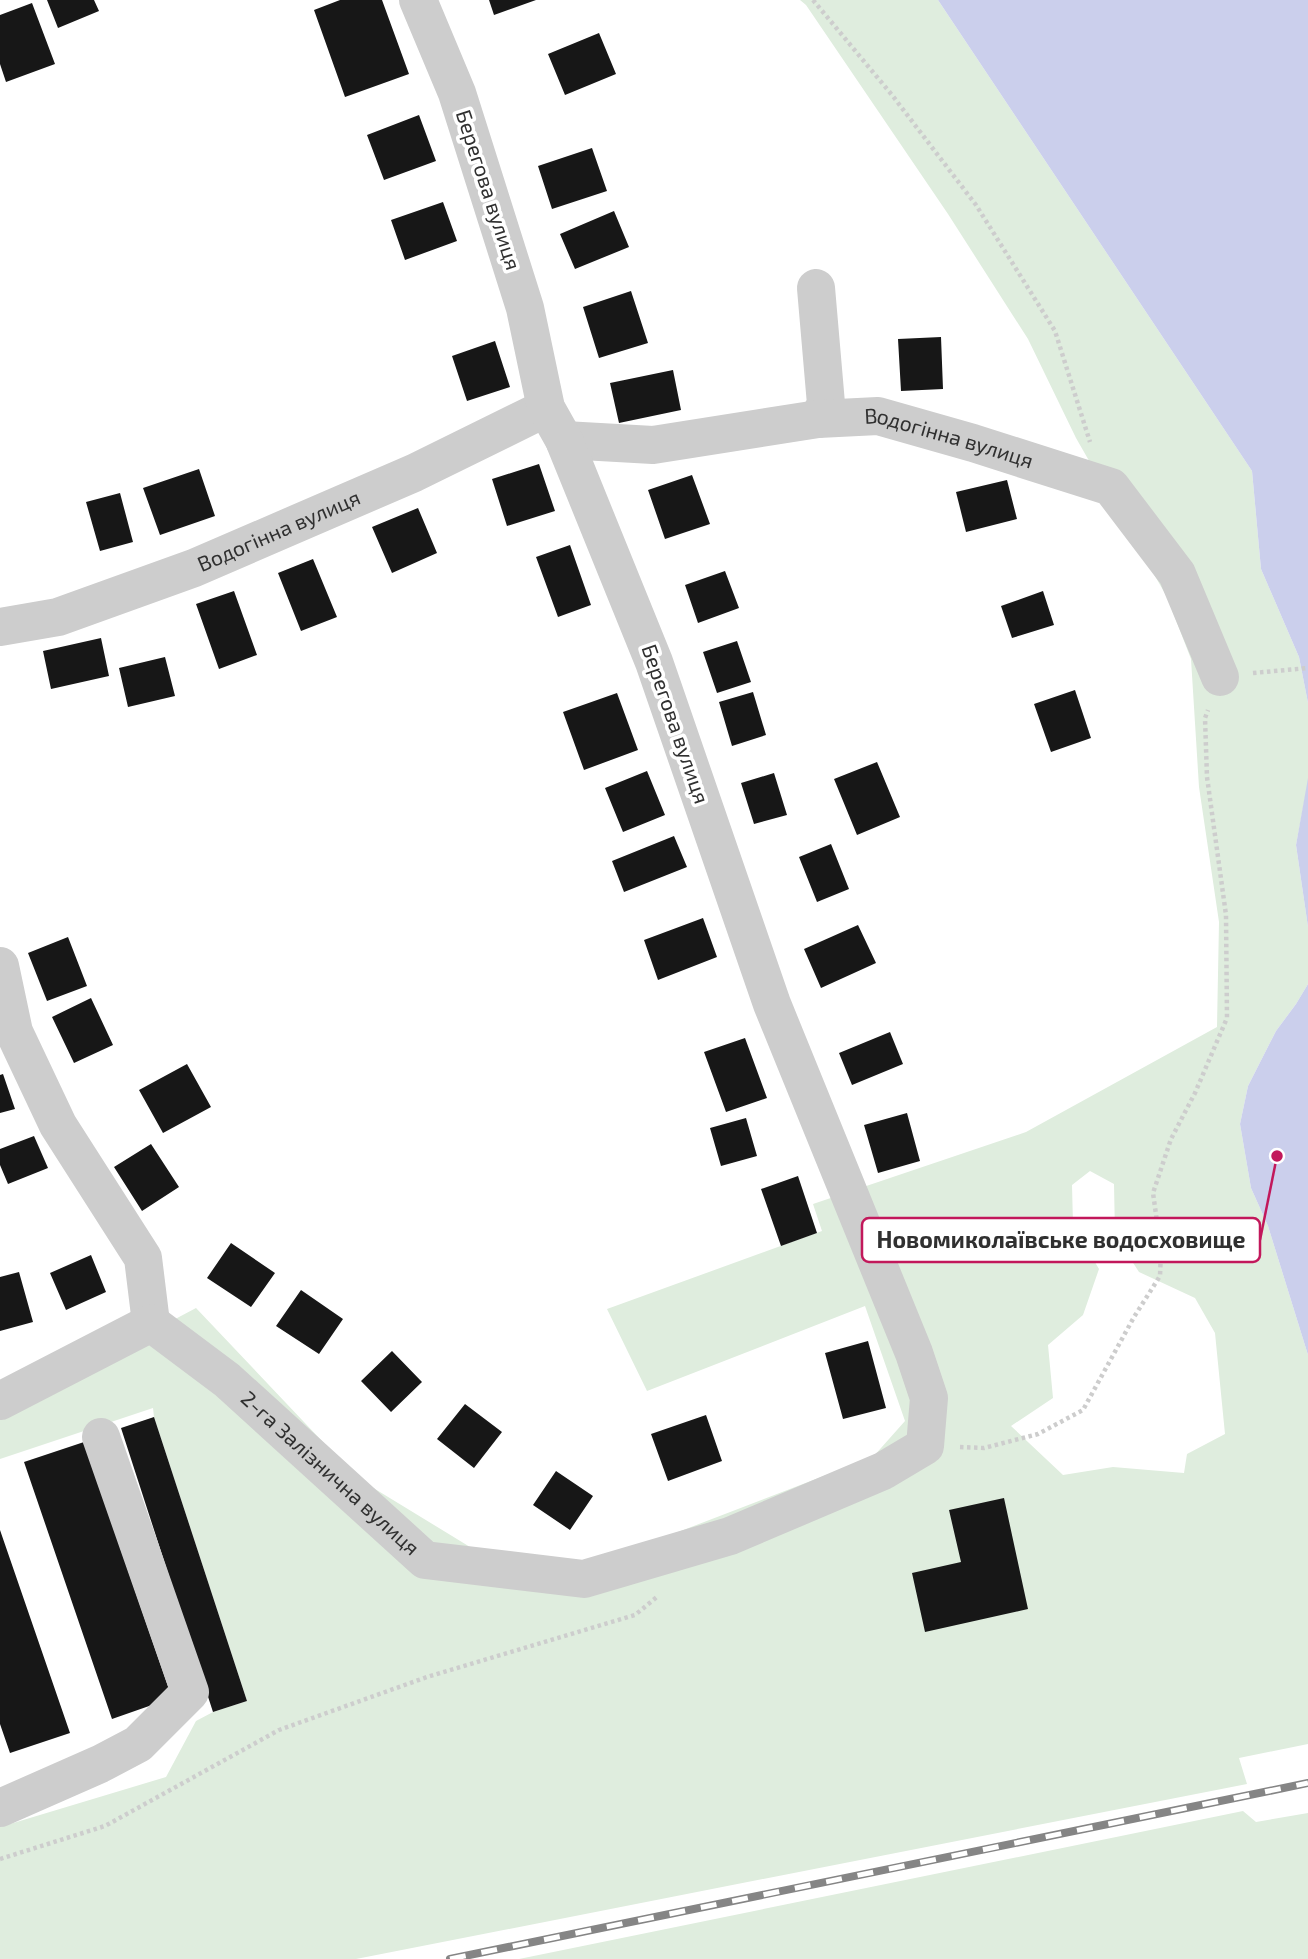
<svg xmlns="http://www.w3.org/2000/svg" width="1308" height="1959" viewBox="0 0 1308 1959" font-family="'Exo 2',sans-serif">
<rect width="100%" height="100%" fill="#fff"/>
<path fill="#dfedde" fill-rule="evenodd" d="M800,0H938L1252,471L1261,569L1299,657L1308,703V782L1296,845L1308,927V984L1296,1004L1276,1031L1248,1086L1240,1124L1251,1188L1268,1226L1308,1355V1744L1239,1758L1247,1784L356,1959H0V1827L166,1777L196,1721L213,1712L247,1701L154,1417L153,1408L0,1459V1412L196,1308L357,1478L493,1561L582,1569L873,1457L905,1421L865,1306L647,1391L607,1309L822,1231L813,1204L1026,1132L1217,1027L1219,922L1199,787L1191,659L1167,597L1076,438L1028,339L948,214L806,5ZM1090,1171L1114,1184L1115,1235L1139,1272L1195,1298L1215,1333L1225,1434L1187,1454L1184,1473L1113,1467L1063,1475L1011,1426L1053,1398L1048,1345L1083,1315L1099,1269L1073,1225L1072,1185Z
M1243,1811L1256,1822L1308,1813V1959H519Z"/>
<path fill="#cbcfec" d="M938,0H1308V703L1299,657L1261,569L1252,471Z
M1308,778V927L1296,845Z
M1308,984V1355L1268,1226L1251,1188L1240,1124L1248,1086L1276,1031L1296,1004Z"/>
<path fill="#171717" d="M47,0H94L99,11L58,28Z
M340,0H382L409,74L345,97L314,10Z
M489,0H536L494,15Z
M32,3L55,64L6,82L0,64V15Z
M599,33L616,74L565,95L548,54Z
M419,115L436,161L384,180L367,135Z
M592,148L607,191L552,209L538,166Z
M443,202L457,241L405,260L391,220Z
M614,211L629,247L575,269L560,234Z
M631,291L648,343L599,358L583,307Z
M941,337L943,389L901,391L898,339Z
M495,341L510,387L467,401L452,356Z
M673,370L681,410L619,423L610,383Z
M539,464L555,511L507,526L492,479Z
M199,469L215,516L160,535L143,488Z
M692,475L710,524L665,539L648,490Z
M1007,480L1017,519L966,532L956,492Z
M120,493L133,542L100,551L86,502Z
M418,508L437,553L392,573L372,527Z
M570,545L591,605L558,617L536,557Z
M313,559L337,617L301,631L278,573Z
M725,571L739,608L698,623L685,585Z
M234,591L257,655L219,669L196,604Z
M1043,591L1054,625L1012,638L1001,606Z
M101,638L109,676L51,689L43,651Z
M737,641L751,682L717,693L703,652Z
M165,657L175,696L128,707L119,668Z
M1075,690L1091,738L1051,752L1034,704Z
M753,692L766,735L732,746L719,702Z
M617,693L638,750L584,770L563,712Z
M877,762L900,817L857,835L834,779Z
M647,771L665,815L623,832L605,788Z
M774,773L787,815L754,824L741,783Z
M674,836L687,867L624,892L612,861Z
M831,844L849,889L817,902L799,857Z
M703,918L717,957L658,980L644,940Z
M858,925L876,963L821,988L804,949Z
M68,937L87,986L47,1001L28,953Z
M91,998L113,1045L74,1063L52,1017Z
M890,1032L903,1064L852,1085L839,1053Z
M745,1038L767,1098L726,1112L704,1052Z
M187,1064L211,1107L163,1133L139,1090Z
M3,1074L15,1109L0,1113V1075Z
M907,1113L920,1161L878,1173L864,1125Z
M746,1118L757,1156L721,1166L710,1128Z
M34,1136L48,1168L8,1184L0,1165V1149Z
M151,1144L179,1187L142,1211L114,1167Z
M798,1176L817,1233L781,1246L761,1189Z
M231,1243L275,1273L251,1307L207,1278Z
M91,1255L106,1292L66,1310L50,1273Z
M19,1272L33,1322L0,1331V1277Z
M301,1290L343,1319L319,1354L276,1326Z
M868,1341L886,1408L843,1419L825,1353Z
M392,1351L422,1382L391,1412L361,1381Z
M465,1404L502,1432L474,1468L437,1439Z
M706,1415L722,1461L668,1481L651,1434Z
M154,1417L247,1701L213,1712L121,1428Z
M84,1442L172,1698L112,1719L24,1462Z
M556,1471L593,1496L570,1530L533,1505Z
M1004,1498L1028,1609L925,1632L912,1573L961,1562L949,1510Z
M0,1530L70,1733L10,1753L0,1724Z"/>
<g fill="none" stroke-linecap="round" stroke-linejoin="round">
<path stroke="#cdcdcd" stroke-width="4.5" stroke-dasharray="3.5 3.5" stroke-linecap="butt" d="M813,0L892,95L976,205L1055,331L1090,442
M1253,673L1308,668
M960,1447L984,1448L1038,1434L1083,1410L1134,1317L1160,1276L1161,1250L1153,1193L1171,1139L1195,1093L1227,1018L1226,915L1207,777L1205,718L1208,710
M0,1859L105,1826L279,1730L427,1677L635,1615L658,1596"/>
<g stroke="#cdcdcd" stroke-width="38">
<path d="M816,288L826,404L818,419"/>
<path id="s1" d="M564,440L653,445L818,419L878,416L973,443L1111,487L1177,574L1220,677"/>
<path id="s2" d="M0,627L58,617L194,568L414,473L546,408"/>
<path d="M0,966L14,1032L58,1125L143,1258L151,1323"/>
<path id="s3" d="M0,1401L151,1323L227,1380L425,1560L584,1579L730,1536L883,1471L925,1446L929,1398L914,1353L772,1004L654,662L564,440L546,408L525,308L457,93L418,0"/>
<path d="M0,1808L100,1764L138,1744L190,1692L101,1437"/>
</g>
<defs>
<path id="rail" d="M450,1959L1308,1783"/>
</defs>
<use href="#rail" stroke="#858585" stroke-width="8"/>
<use href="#rail" stroke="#fff" stroke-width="5" stroke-dasharray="16" stroke-linecap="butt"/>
</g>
<g text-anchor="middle" stroke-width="7" stroke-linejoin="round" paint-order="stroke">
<g font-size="21" fill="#303030" stroke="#fff">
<text transform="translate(488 190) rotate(72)" y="7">Берегова вулиця</text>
<text dy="7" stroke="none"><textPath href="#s1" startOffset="390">Водогінна вулиця</textPath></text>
<text dy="7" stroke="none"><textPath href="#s2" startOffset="296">Водогінна вулиця</textPath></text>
<text transform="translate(675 724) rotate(71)" y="7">Берегова вулиця</text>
<text dy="7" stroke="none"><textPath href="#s3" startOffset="404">2-га Залізнична вулиця</textPath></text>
</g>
</g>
<path fill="none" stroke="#c2185b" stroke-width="2.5" d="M1277 1156L1260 1240"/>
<circle fill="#c2185b" stroke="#fff" stroke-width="2.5" cx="1277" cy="1156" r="7"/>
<rect fill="#fff" stroke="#c2185b" stroke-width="2.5" x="862" y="1218" width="398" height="44" rx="7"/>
<g font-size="23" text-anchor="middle" font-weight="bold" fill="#303030">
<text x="1061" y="1248">Новомиколаївське водосховище</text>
</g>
</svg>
